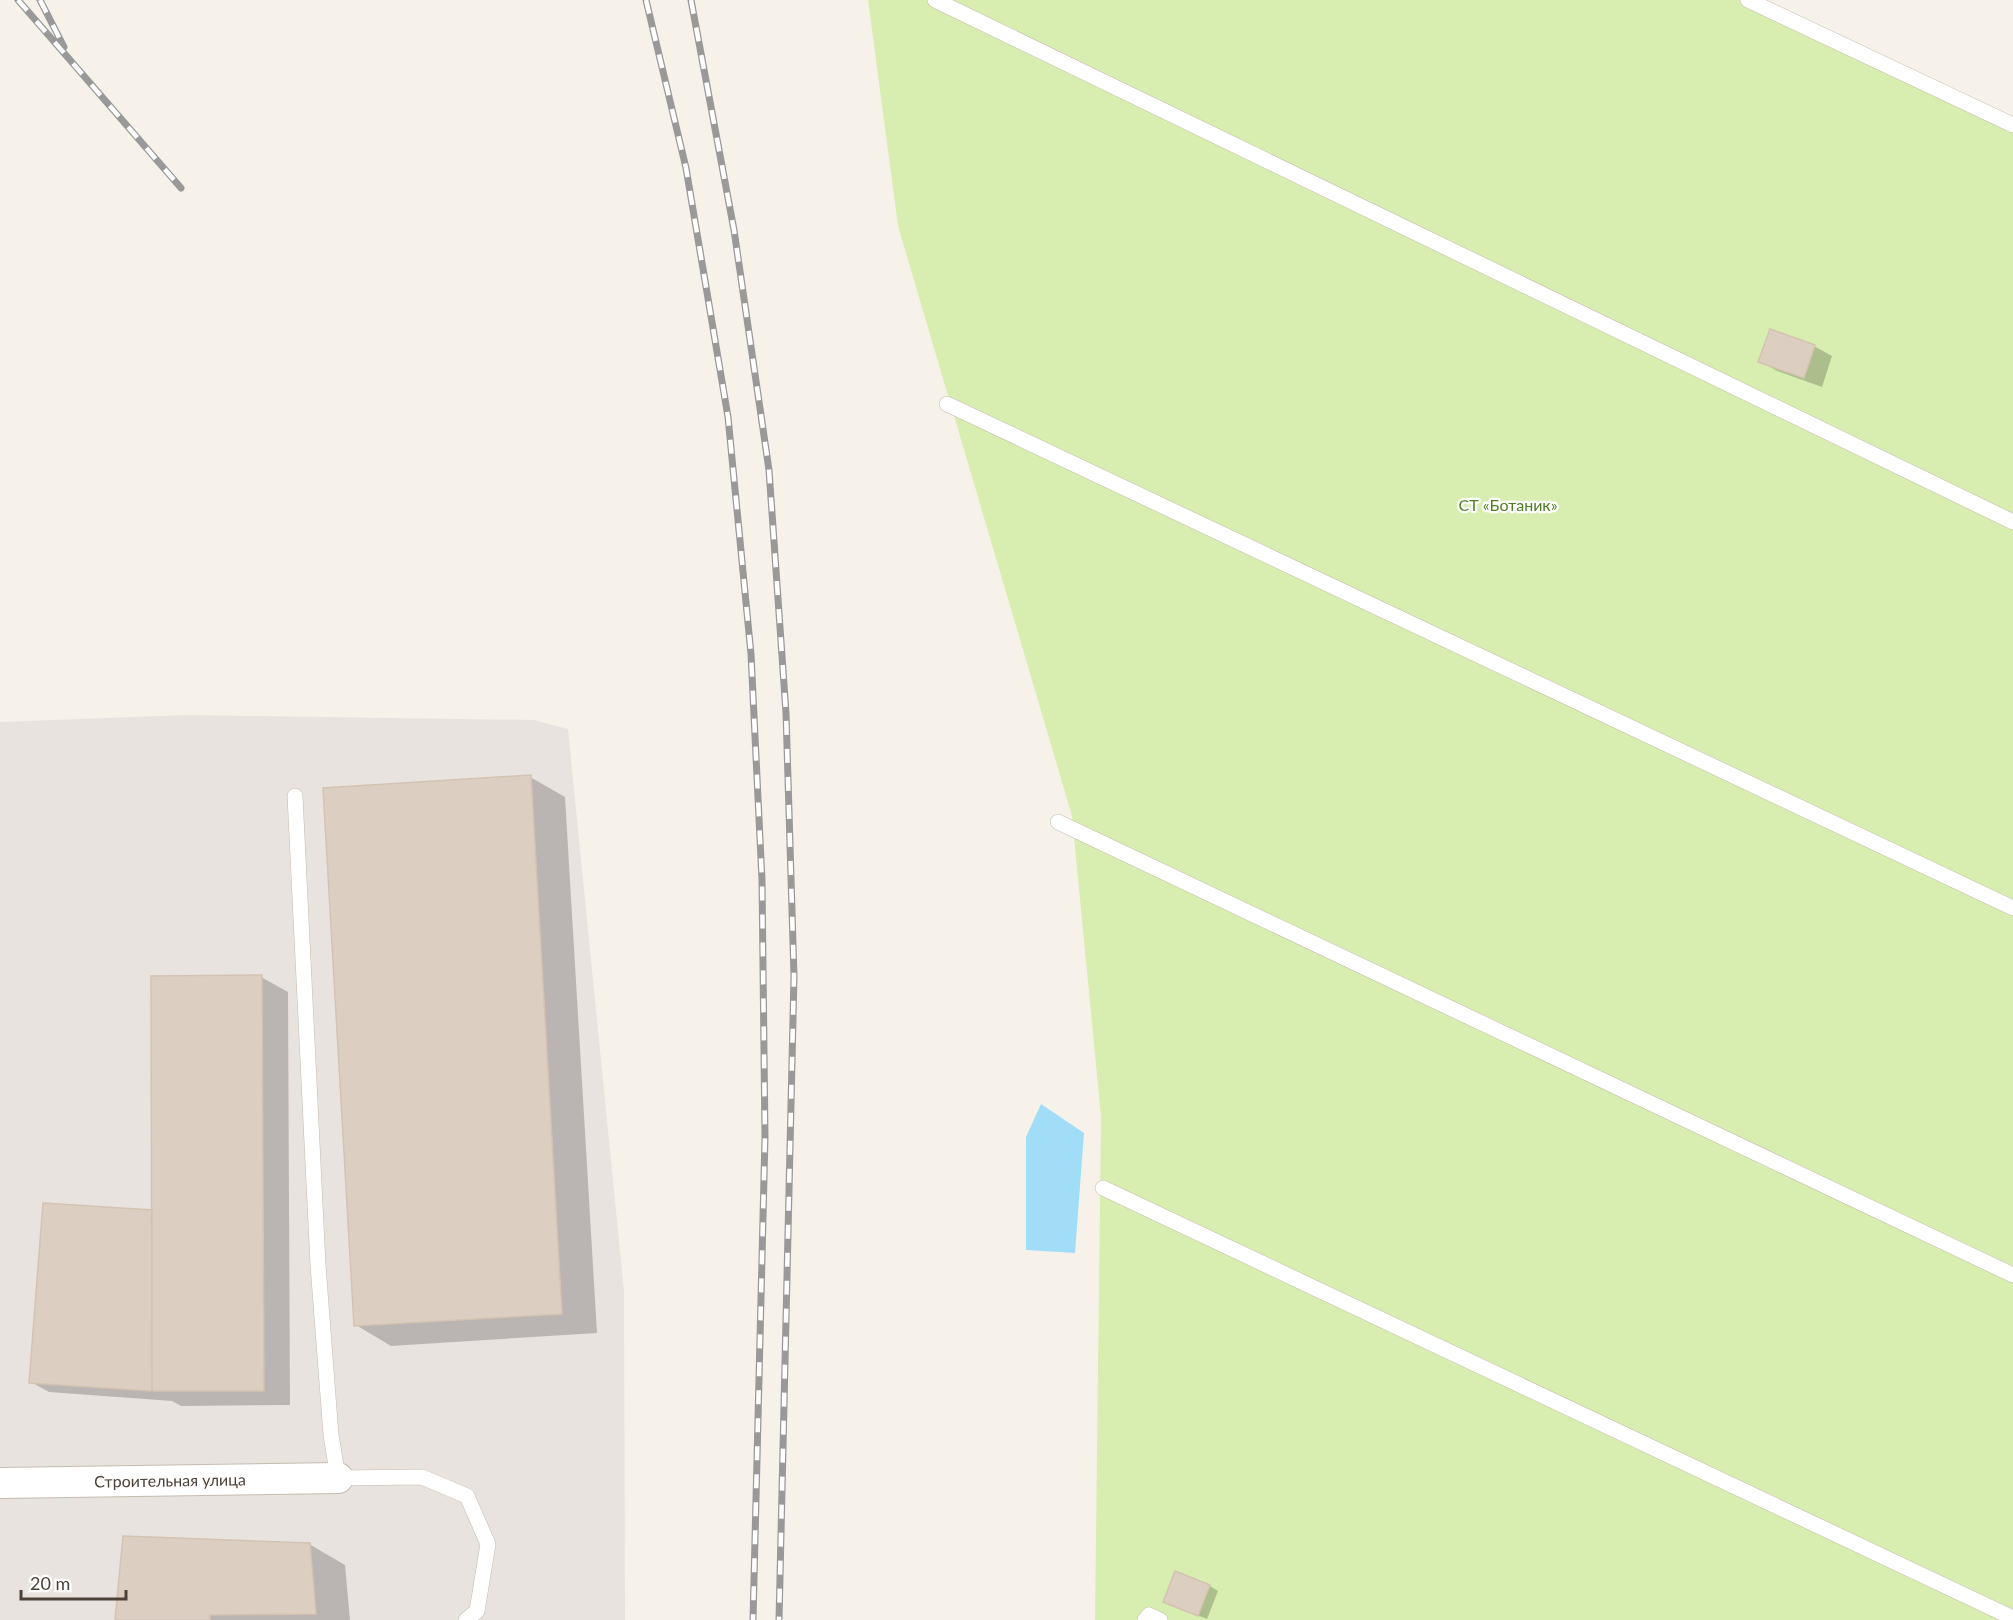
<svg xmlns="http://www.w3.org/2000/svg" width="2013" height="1620" viewBox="0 0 2013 1620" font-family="Lato,sans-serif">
<rect width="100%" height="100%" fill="#f6f2ea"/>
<path fill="#e9e3df" d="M188,715L534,720L568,729L624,1291L625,1620H0V722Z"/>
<path fill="#d8eeb0" d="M868,0H1765L2013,117V1620H1095L1101,1117L1072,816L898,226Z"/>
<path fill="#a2ddf8" d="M1041,1104L1084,1133L1075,1253L1026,1250V1137Z"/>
<path fill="#0003" d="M1814,346L1832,356L1822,387L1777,371L1760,361Z
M530,777L565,797L597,1333L391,1346L356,1325Z
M261,977L288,992L290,1405L181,1406L172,1401L49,1392L31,1382L153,1212Z
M309,1544L345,1565L350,1620H117Z
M1210,1586L1218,1591L1207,1619L1164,1602Z"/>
<path fill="#dccfc1" stroke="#d5c3b1" stroke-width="1.5" d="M1770,329L1815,345L1804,378L1758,362Z
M531,775L562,1314L354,1326L323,788Z
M262,975L264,1391H152L151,976Z
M43,1203L152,1210V1391L29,1383Z
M123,1536L310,1543L316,1614L210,1615V1620H115Z
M1175,1571L1210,1585L1198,1616L1163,1602Z"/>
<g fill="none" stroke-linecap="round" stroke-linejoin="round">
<defs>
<path id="lane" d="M935,0L2013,522
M1748,0L2013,125
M947,404L2013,908
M295,796L318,1265L331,1435L338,1478L422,1477L467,1496L488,1544L477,1611L466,1620
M1058,822L2013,1275
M1103,1188L2013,1618
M1145,1620L1149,1615L1160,1620"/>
<g id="street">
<path id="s1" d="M0,1483L338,1478"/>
</g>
</defs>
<use href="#lane" stroke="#c6bbaf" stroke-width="16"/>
<use href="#street" stroke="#c6bbaf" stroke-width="32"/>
<use href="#lane" stroke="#fff" stroke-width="15"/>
<use href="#street" stroke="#fff" stroke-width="30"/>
<defs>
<path id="rail" d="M18,0L181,188
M40,0L64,47
M646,0L686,168L728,417L751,654L762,880L765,1137L753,1620
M691,0L734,230L769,470L786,713L794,976L779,1620"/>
</defs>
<use href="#rail" stroke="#999" stroke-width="7"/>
<use href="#rail" stroke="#fff" stroke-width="4.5" stroke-dasharray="14" stroke-linecap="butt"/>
</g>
<g text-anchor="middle" stroke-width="4.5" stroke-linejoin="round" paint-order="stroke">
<g font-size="16" fill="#4f7f22" stroke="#fff">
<text x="1508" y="511">СТ «Ботаник»</text>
</g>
<g font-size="16" fill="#4c4237" stroke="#fff">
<text dy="6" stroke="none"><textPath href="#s1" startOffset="170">Строительная улица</textPath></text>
</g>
</g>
<path d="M21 1590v9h105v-9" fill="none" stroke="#4c4237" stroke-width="3"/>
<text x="30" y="1590" font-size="18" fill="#4c4237" stroke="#ffffff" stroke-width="4.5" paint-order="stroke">20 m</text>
</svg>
